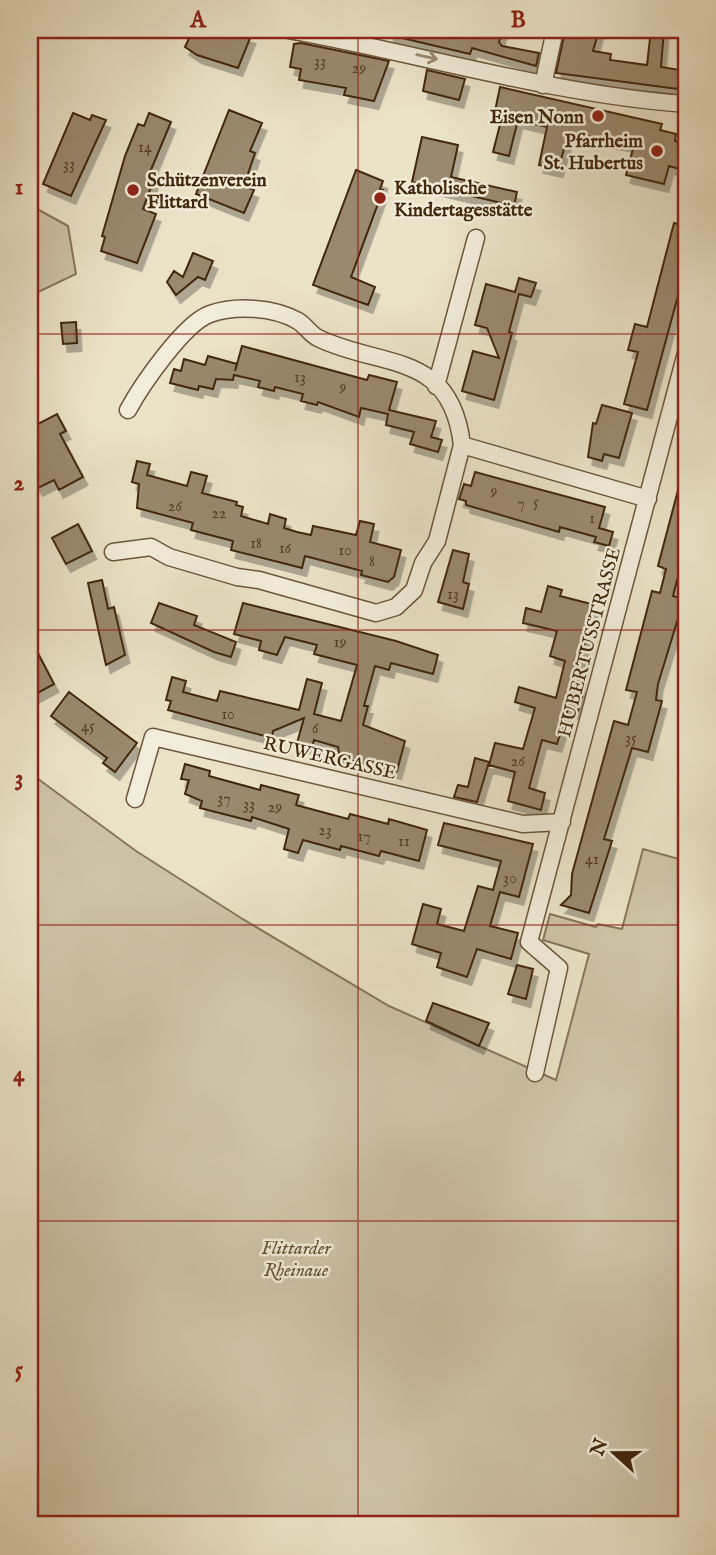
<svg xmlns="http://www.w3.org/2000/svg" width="716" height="1555" viewBox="0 0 716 1555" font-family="'IM FELL English',serif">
<defs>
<filter id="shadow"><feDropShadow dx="4.5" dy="8" stdDeviation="0" flood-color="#0004"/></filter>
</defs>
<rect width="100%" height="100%" fill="#ebe3c8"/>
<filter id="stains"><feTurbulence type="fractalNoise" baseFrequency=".00286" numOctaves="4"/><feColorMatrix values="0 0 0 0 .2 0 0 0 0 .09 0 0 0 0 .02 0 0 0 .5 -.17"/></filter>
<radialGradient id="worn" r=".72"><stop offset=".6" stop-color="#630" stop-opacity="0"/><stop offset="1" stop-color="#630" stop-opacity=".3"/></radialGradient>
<path fill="#cec3a8" stroke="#88765a" stroke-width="2" d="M30,205L68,226L76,274L30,296Z
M30,773L136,851L241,918L389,1006L556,1080L589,954L543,940L550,914L596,927L598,924L622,929L643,849L686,861V1525H30Z"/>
<path fill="#9a896e" stroke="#42280d" stroke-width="2" filter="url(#shadow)" d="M193,30H230L251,36L238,68L197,55L185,47Z
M390,30H502L499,42L502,46L539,53L536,66L472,48L470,54L389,35Z
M585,30H599L593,51L611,54L610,60L647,65L651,30H664L661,67L686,71V90L556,73L565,31L584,35Z
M301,43L389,61L374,101L344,95L346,88L299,80L301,69L290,67L294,44Z
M427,70L465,79L459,100L423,91Z
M500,87L662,124L660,130L676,134L675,141L686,146V171L669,166L664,184L626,175L634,145L569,133L558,169L539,165L547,127L518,120L509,156L493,152L503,113L495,111Z
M229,110L262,123L250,151L255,153L244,186L254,190L244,213L196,194Z
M73,113L90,120L92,115L106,120L71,196L43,184Z
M149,113L171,122L148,177L154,179L143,209L156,214L137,263L101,251L105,237L102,236L125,156L138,124L144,126Z
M422,137L458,145L451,177L517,192L514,206L412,182Z
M356,170L383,181L380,189L383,190L351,277L375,287L368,305L313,285Z
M674,223L686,226V266L647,410L624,404L638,352L628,350L635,324L647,327Z
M193,253L213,261L205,280L198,277L176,295L167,282L174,271L183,277Z
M519,278L536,283L531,297L519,294L509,332L512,333L494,400L462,391L473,351L499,358L487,328L475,325L486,284L515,292Z
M76,322L77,343L63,344L61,323Z
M242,346L367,380L369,375L397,382L389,410L436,421L431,437L442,440L438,452L410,444L414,432L386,425L388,414L361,408L359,417L318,402L317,405L301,401L303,394L275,387L274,391L258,387L260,381L234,375L233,380L216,379L213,389L199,386L198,390L170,383L174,369L181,371L184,359L205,365L208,356L237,364L235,371Z
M602,405L632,413L619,458L604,454L602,461L588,457L593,423L596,424Z
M57,414L66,431L60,434L83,477L59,490L54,480L38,488L30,472V428Z
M137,461L150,464L147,475L187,486L191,472L207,476L202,493L237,502L236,505L243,507L241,516L268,524L270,514L286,519L284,528L297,532L311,535L313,526L356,535L360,521L374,524L370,542L401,550L394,577L388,582L361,575L362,571L305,556L302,568L231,550L233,541L191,530L193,523L137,508L139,484L132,482Z
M475,472L605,507L599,528L613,532L609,546L594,542L596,537L560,527L559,532L466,505V501L459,499L464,484L471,486Z
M682,475L686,476V545L673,596L684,599L658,684L656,700L662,701L648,752L632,748L604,839L612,841L589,913L561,905L571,895L572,874L614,721L628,725L637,692L626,690L652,591L660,593L666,569L658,566Z
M78,524L92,551L66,564L52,538Z
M453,550L469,554L463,582L469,584L463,609L438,602Z
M102,580L108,609L114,607L125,655L106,665L88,583Z
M548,586L562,590L560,596L595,605L574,683L585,686L578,711L568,709L557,744L542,740L529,788L545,793L541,810L508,801L515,772L489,765L495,743L523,749L535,708L515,702L519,687L556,698L565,661L550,656L557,631L523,623L526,608L541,612Z
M159,603L197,616L194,625L236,642L231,657L214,652L151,623Z
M243,603L396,641L438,655L433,674L391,663L389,670L375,666L364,706H368L363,725L405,741L397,771L340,758L338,747L314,740L312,747L297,743L304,718L273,731L272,738L168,710L171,701L166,700L172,677L186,681L183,692L217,701L220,691L299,710L307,679L322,683L314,714L341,721L357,665L314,654L317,645L285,637L277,655L259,650L261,641L234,634Z
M30,638L54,684L30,697Z
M69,692L137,743L115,772L103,763L107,758L51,716Z
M475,758L489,762L477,802L454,797L458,785L468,787Z
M185,764L210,771L209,776L260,790L261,785L299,795L296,805L348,819L350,814L388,824L389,819L427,830L419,861L381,851L379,856L341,846L340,850L303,840L298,853L284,849L289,829L252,817L251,821L200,808L202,801L185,794L189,780L181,779Z
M444,823L533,844L519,897L500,892L490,926L518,933L511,959L477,949L467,977L437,967L441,953L412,944L423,904L441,909L437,924L464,931L478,886L493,890L501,861L438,845Z
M517,965L533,969L526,999L508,994Z
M433,1003L489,1023L479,1046L426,1021Z"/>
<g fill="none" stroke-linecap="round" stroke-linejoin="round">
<defs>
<path id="street" d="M288,30C421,54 551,94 686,104
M543,85L555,30
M436,386L476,238
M128,410C141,386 184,323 210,314C235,305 274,307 298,321C305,325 310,334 318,338C382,369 451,350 462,445
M113,552L151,547L169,557L237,577L259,580L376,613L396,607L414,590L423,563L437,541L462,445L648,499
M135,799L153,737L523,824L562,822
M535,1073L559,968L529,942L686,353"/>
</defs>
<use href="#street" stroke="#6c573c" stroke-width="19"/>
<use href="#street" stroke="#f2eddb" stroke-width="16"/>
</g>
<defs><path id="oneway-shaft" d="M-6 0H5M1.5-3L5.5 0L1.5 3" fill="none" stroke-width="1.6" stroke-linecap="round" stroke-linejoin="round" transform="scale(1.75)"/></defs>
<use stroke="#9a8a74" href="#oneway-shaft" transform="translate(427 57) rotate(13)"/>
<path fill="none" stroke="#8f2418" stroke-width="2" stroke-opacity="0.55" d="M358,30V1525M30,334H686M30,630H686M30,925H686M30,1221H686"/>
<g fill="#8f2418" stroke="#f2eddb" stroke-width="2.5">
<circle cx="598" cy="116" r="7"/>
<circle cx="657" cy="151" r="7"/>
<circle cx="133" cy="190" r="7"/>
<circle cx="380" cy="198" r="7"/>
</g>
<g text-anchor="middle" stroke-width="5" stroke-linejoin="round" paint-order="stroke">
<g font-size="16" fill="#584025">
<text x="320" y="66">33</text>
<text x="359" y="73">29</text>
<text x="145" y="152">14</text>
<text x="69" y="169">33</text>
<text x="300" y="382">13</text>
<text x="343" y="392">9</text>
<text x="494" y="496">9</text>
<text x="536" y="507">5</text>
<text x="521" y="508">7</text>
<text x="175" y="511">26</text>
<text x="219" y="518">22</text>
<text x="592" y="523">1</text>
<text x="256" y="548">18</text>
<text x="285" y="553">16</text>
<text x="345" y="555">10</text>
<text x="372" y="566">8</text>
<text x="453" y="599">13</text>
<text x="340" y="647">19</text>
<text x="228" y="719">10</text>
<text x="88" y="731">45</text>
<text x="315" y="733">6</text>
<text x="631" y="743">35</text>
<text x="518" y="766">26</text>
<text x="224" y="803">37</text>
<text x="249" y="809">33</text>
<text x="275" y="812">29</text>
<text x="325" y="835">23</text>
<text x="364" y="841">17</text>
<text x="404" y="846">11</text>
<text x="592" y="864">41</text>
<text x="510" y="883">30</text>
</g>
<g font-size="19" font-weight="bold" fill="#42280d" stroke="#f2eddb" text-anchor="end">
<text x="584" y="123">Eisen Nonn</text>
<text x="643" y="147">Pfarrheim<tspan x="643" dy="22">St. Hubertus</tspan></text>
<text x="147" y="186" text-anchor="start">Schützenverein<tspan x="147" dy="22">Flittard</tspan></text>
<text x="394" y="194" text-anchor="start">Katholische<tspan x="394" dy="22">Kindertagesstätte</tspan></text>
</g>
<g font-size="19" fill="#42280d" stroke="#f2eddb">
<text transform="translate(588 642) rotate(-75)" y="7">HUBERTUSSTRASSE</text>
<text transform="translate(330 757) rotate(13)" y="7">RUWERGASSE</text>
</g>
<g font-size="19" font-style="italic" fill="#654f34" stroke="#f2eddb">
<text x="296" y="1254">Flittarder<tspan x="296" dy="22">Rheinaue</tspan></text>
</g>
</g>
<rect width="716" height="1555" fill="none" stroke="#ebe3c8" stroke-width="77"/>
<g transform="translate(614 1453) rotate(291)" stroke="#f2eddb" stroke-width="5" paint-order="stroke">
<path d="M0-5L12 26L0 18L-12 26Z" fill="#42280d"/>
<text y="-10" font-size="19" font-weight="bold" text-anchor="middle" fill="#42280d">N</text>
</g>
<rect x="38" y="38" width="640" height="1478" fill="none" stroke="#8f2418" stroke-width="2.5"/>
<g font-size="23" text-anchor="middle" font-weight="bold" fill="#8f2418">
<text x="198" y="27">A</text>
<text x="518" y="27">B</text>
<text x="19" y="194">1</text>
<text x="19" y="490">2</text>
<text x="19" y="785">3</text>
<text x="19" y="1081">4</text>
<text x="19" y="1377">5</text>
</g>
<rect width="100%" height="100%" filter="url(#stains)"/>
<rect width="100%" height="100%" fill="url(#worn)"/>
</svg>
